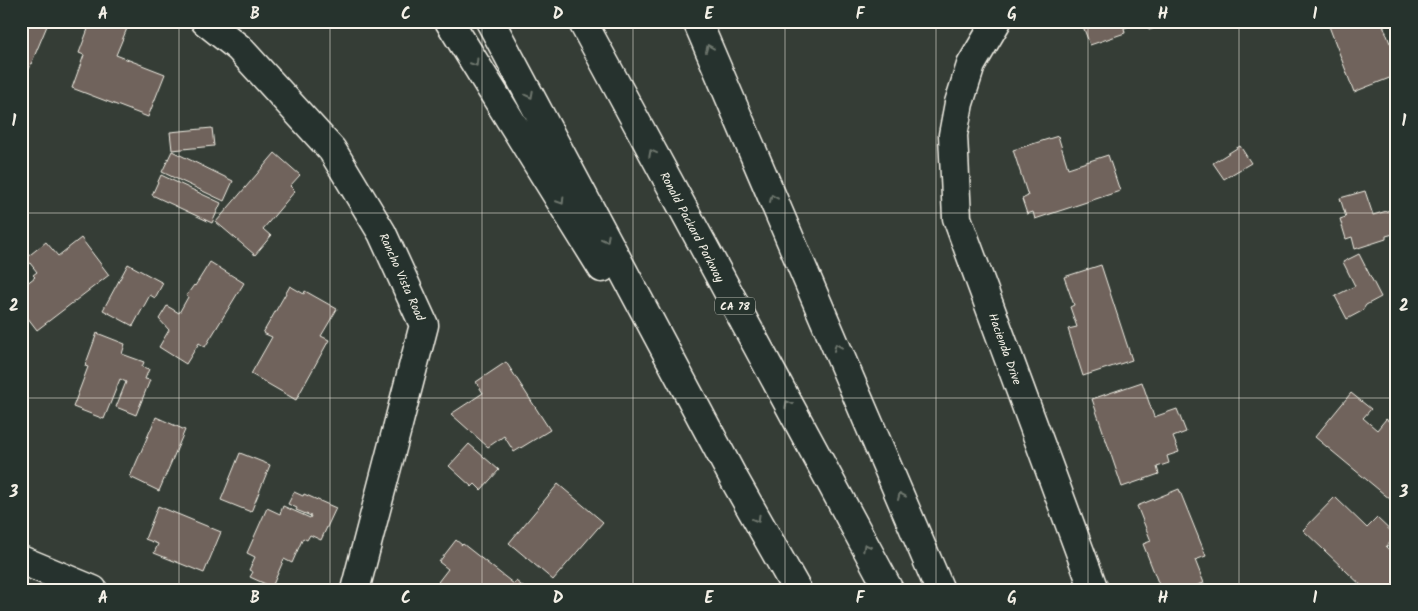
<svg xmlns="http://www.w3.org/2000/svg" width="1418" height="611" viewBox="0 0 1418 611" font-family="Kalam,sans-serif">
<rect width="100%" height="100%" fill="#353d36"/>
<filter id="ink" filterUnits="userSpaceOnUse"><feTurbulence type="fractalNoise" baseFrequency=".02" numOctaves="2"/><feDisplacementMap in="SourceGraphic" scale="10" xChannelSelector="R" yChannelSelector="G"/><feConvolveMatrix kernelMatrix="1 2 1 2 8 2 1 2 1" color-interpolation-filters="sRGB"/></filter>
<g filter="url(#ink)">
<path fill="#70645b" stroke="#f4f1e8" d="M21,21H49L29,69L21,65Z
M91,21H116L128,26L116,55L165,74L148,117L72,88L84,55L79,53Z
M1081,21H1145L1124,28L1125,33L1090,45Z
M1146,21H1173V22L1149,30Z
M1327,21H1376L1377,24L1382,22L1390,43L1397,41V77L1392,79V77L1354,92Z
M212,128L214,146L172,150L170,132Z
M1058,136L1068,168L1108,155L1120,191L1035,219L1033,212L1027,214L1022,199L1028,196L1013,150Z
M1240,146L1251,163L1224,179L1213,163Z
M172,151L233,181L224,201L162,172Z
M275,153L300,175L290,186L295,191L263,229L271,236L255,255L216,222Z
M161,175L221,203L212,223L152,195Z
M1365,191L1373,215L1397,208V233L1386,236V239L1355,249L1352,237L1346,239L1340,219L1346,217L1340,198Z
M81,238L109,275L37,330L21,309V288L35,277L33,275L37,272L26,258L46,242L58,256Z
M1359,254L1381,297L1366,305L1362,311L1347,319L1335,296L1355,286L1343,262Z
M210,262L244,283L205,347L199,343L186,364L159,347L169,330L159,319L167,306L179,313L188,297L186,296L194,285L195,286Z
M128,264L163,283L155,298L150,295L133,326L103,310Z
M1101,265L1132,360L1083,376L1068,329L1077,327L1070,307L1074,305L1064,277Z
M290,286L304,294L305,291L337,309L321,336L329,340L296,400L251,374L272,337L263,333Z
M97,333L125,344L122,354L144,362L142,367L149,369L145,379L150,380L136,415L116,407L126,382L120,379L104,419L73,407L88,367L85,366Z
M506,362L550,430L514,452L504,436L488,447L451,414L483,393L476,382Z
M1142,382L1154,417L1177,409L1186,432L1173,437L1179,452L1167,456L1169,463L1157,467L1159,474L1122,487L1092,399Z
M1351,393L1371,409L1363,418L1377,430L1386,419L1397,428L1396,504L1315,437Z
M156,417L185,430L159,491L130,477Z
M469,444L499,470L481,490L475,484L472,487L449,466Z
M240,453L270,465L251,512L221,500Z
M558,484L603,522L553,580L509,543Z
M1179,489L1206,556L1195,560L1204,583L1195,586L1196,590H1161L1143,544L1151,541L1137,506Z
M294,492L303,496L304,494L336,508L321,540L310,535L307,540L303,538L292,563L284,559L272,587L250,577L253,572L249,570L255,557L247,553L267,508L280,514L283,506L310,518L311,516L296,510L297,508L288,504Z
M1335,497L1367,528L1377,518L1396,536L1386,547L1397,557V580L1387,590H1366L1303,530Z
M158,506L221,532L204,573L154,553L158,544L145,539Z
M456,540L462,545L463,544L514,584L516,581L527,590H448L438,582L448,569L439,562Z"/>
<g fill="none" stroke-linecap="round" stroke-linejoin="round">
<defs>
<path id="minor" d="M205,21L239,48L332,150L382,233L424,325L355,590
M997,21L971,65L959,103L953,135L957,218L1094,590
M21,560L93,590"/>
<path id="highway" d="M449,21L602,268
M490,21L733,477L797,590
M582,21L889,590
M697,21L940,590"/>
</defs>
<use href="#minor" stroke="#f4f1e8" stroke-width="31"/>
<use href="#highway" stroke="#f4f1e8" stroke-width="31"/>
<use href="#minor" stroke="#26332d" stroke-width="28"/>
<use href="#highway" stroke="#26332d" stroke-width="28"/>
</g>
<defs><path id="oneway-chevron" d="M-2-3.5L2.5 0L-2 3.5" fill="none" stroke-width="1.6" stroke-linecap="round" stroke-linejoin="round" transform="scale(1.25)"/></defs>
<g stroke="#6e766e">
<use href="#oneway-chevron" transform="translate(709 48) rotate(-113)"/>
<use href="#oneway-chevron" transform="translate(475 63) rotate(58)"/>
<use href="#oneway-chevron" transform="translate(530 95) rotate(62)"/>
<use href="#oneway-chevron" transform="translate(652 153) rotate(-118)"/>
<use href="#oneway-chevron" transform="translate(773 198) rotate(-113)"/>
<use href="#oneway-chevron" transform="translate(561 201) rotate(58)"/>
<use href="#oneway-chevron" transform="translate(606 239) rotate(62)"/>
<use href="#oneway-chevron" transform="translate(837 347) rotate(-113)"/>
<use href="#oneway-chevron" transform="translate(788 404) rotate(-118)"/>
<use href="#oneway-chevron" transform="translate(901 496) rotate(-113)"/>
<use href="#oneway-chevron" transform="translate(757 519) rotate(60)"/>
<use href="#oneway-chevron" transform="translate(866 547) rotate(-118)"/>
</g>
</g>
<path fill="none" stroke="#f4f1e8" stroke-width="1" stroke-opacity="0.55" d="M179,21V590M330,21V590M482,21V590M633,21V590M785,21V590M936,21V590M1088,21V590M1239,21V590M21,213H1397M21,398H1397"/>
<g text-anchor="middle" stroke-width="4" stroke-linejoin="round" paint-order="stroke">
<rect fill="#26332d" stroke="#b6b8b0" stroke-width="1" x="715" y="297.5" width="40" height="17" rx="4"/>
<g font-size="11" font-weight="bold" fill="#f4f1e8">
<text x="735" y="310">CA 78</text>
</g>
<g font-size="12" fill="#f4f1e8" stroke="#26332d">
<text transform="translate(692 227) rotate(62)" y="4">Ronald Packard Parkway</text>
<text transform="translate(402 277) rotate(66)" y="4">Rancho Vista Road</text>
<text transform="translate(1005 349) rotate(70)" y="4">Hacienda Drive</text>
</g>
</g>
<rect width="1418" height="611" fill="none" stroke="#26332d" stroke-width="55"/>
<rect x="28" y="28" width="1362" height="556" fill="none" stroke="#f4f1e8" stroke-width="2"/>
<g font-size="16" text-anchor="middle" font-weight="bold" fill="#f4f1e8">
<text x="103" y="19">A</text>
<text x="255" y="19">B</text>
<text x="406" y="19">C</text>
<text x="558" y="19">D</text>
<text x="709" y="19">E</text>
<text x="860" y="19">F</text>
<text x="1012" y="19">G</text>
<text x="1163" y="19">H</text>
<text x="1315" y="19">I</text>
<text x="14" y="126">1</text>
<text x="1404" y="126">1</text>
<text x="14" y="311">2</text>
<text x="1404" y="311">2</text>
<text x="14" y="497">3</text>
<text x="1404" y="497">3</text>
<text x="103" y="603">A</text>
<text x="255" y="603">B</text>
<text x="406" y="603">C</text>
<text x="558" y="603">D</text>
<text x="709" y="603">E</text>
<text x="860" y="603">F</text>
<text x="1012" y="603">G</text>
<text x="1163" y="603">H</text>
<text x="1315" y="603">I</text>
</g>
</svg>
